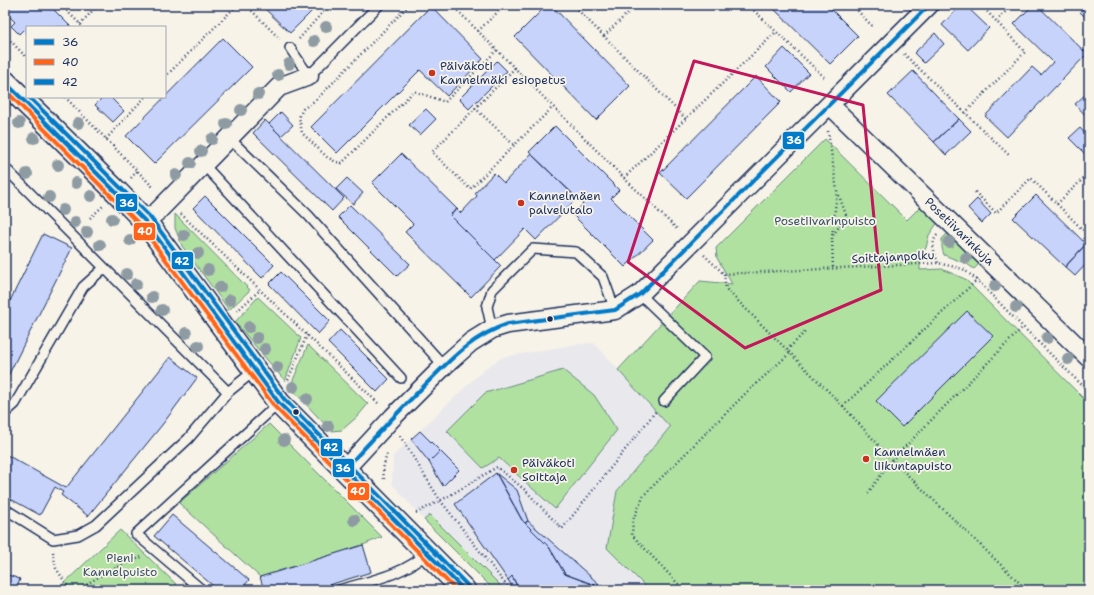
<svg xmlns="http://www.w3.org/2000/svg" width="1094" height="595" viewBox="0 0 1094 595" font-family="'Shantell Sans',sans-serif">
<rect width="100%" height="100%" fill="#f7f3e8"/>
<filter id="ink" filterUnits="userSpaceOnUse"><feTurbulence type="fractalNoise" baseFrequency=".025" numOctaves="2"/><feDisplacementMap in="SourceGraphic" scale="8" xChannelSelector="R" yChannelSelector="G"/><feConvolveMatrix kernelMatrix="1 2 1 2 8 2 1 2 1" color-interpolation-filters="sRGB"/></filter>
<g filter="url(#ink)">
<path fill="#e9e9ed" d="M594,343L671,427L617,491L607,548L649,590H494L424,520L392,484L393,456L476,377L490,365L503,357L577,344Z"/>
<path fill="#b1e1a1" stroke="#668880" d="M825,139L907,220L921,206L938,222L929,235L926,248L920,256V270L942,269L965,279L1089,404V590H649L607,548L617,491L670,427L618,370L700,281L732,284L717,258L716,248Z
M175,214L250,290L229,310L182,246L175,228Z
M948,233L979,264L974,269L967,264L944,255L942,248V239Z
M258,297L301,338L285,381L235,322Z
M308,345L368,404L358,416L342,430L331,431L290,387Z
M563,370L594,395L617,430L555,509L499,458L483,468L447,431L485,393Z
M269,424L382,537L363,545L260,577L179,503Z
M430,515L505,590H494L424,520Z
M120,530L177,585L182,590H60V587Z"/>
<path fill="#c7d3fa" stroke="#1b2f5e" d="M5,5H49L71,27H27V34L23,30L19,34L11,26L15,22L5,12Z
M261,5H318L290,33Z
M547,5H551L630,86L596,120L515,37Z
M770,5H827L858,36L830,64Z
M961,5H965L989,28L968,50L942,25Z
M1033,5H1037L1087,54L1007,137L985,116L1032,67L1041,75L1053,62L1014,24Z
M1086,5H1089V21L1080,12Z
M431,6L483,59L447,96L420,70L337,153L311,127Z
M935,33L944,44L924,63L914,53Z
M223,38L252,67L154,164L126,136Z
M784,48L809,73L791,92L766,67Z
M497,61L507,71L469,109L459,99Z
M913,71L959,119L934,142L888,95Z
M756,76L781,102L686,198L660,173Z
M1088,92L1089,93V119L1075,104Z
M103,97H110L124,111L113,122L95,105Z
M426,109L436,119L420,135L409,125Z
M281,112L293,125L281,136L269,124Z
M959,119L971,131L946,155L934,142Z
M265,120L344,198L332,211L253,133Z
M555,126L619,190L611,198L653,240L625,267L573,215L583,204L529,152Z
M1080,128L1089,138V158L1069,138Z
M401,154L457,209L450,215L501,266L471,297L405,232L413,224L372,183Z
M531,154L577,198L536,240L525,229L495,260L450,215L457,209L461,213L477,196L475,193L494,173L504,183Z
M347,178L363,193L353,204L336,189Z
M1036,195L1086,244L1065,267L1013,218Z
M205,196L274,265L262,278L193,208Z
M977,199L991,214L982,223L968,208Z
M350,205L410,264L397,276L338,217Z
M43,234L72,248L5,382V311Z
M1086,244L1089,246V261L1075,276L1065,267Z
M281,272L330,321L318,334L269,284Z
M967,311L993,336L902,427L876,401Z
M340,330L389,379L377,392L328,343Z
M170,357L197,378L162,425L88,516L61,495L63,492L55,487L40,515L5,496V454L66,488Z
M420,431L440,451L429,462L411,439Z
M440,451L459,470L443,486L429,462Z
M496,473L522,520L549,547L565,574L597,586L601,590H519L512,576L508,580L455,504Z
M496,473L517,490L528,521L525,523L522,520Z
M172,515L249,580L241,590H218L154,536Z
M528,521L599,584L597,586L565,574L549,547L525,523Z
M363,545L371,572L313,590H264L260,577Z
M5,574L20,579L16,590H5Z
M512,576L519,590H515L508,580Z
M599,584L609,590H601L597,586Z
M419,586L420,590H404L413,588Z"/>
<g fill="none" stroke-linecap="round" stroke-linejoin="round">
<defs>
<path id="service" d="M290,48L309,76L379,5
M229,138L308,215L444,366
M203,164L401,378
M5,168L228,392
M640,294L705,357L664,401
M492,329L487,307L492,290L533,249L576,252L603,277L615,310
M5,413L15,404L83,287L104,268
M5,509L53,539L78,535L96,525L188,439L228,392L254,371
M202,590L136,534L279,403
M339,590C369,581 404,575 427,553"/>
<g id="minor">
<path id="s1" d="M830,105L1089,358"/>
<path d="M145,221L158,211L279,87L309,76"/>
<path d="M345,469L393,417L444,366L471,342L492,329L508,324L615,310L640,294L929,5"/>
</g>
<path id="secondary" d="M5,82L117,192L145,221L279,403L464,590"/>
</defs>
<use href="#service" stroke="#1b2f5e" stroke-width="12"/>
<use href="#minor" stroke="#1b2f5e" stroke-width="21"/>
<use href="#secondary" stroke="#1b2f5e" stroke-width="25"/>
<path stroke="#1b2f5e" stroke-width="2.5" stroke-dasharray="1 3" stroke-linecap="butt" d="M61,5L83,27
M246,5L280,39
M409,5L317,99L303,109L299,117L302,133L327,157L336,162L342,163L414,91L445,102L497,50
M452,5L624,178L678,230
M748,5L824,77
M852,5L874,28
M578,10L686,119
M996,21L1012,5
M80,24L98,5
M478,31L505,5
M5,35L27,58
M604,36L636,5
M299,39L329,5
M904,54L1010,156
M515,68L432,152L470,189L553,107
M165,77L237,5
M65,97L154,188
M475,108L514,145
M965,113L1025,52L981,5
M828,131L837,191L832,237L833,269
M106,139L145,97
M131,178L137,171
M624,178L776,32
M975,192L996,213L1031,178L1089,236
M1057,204L1089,173
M181,214L379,404
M90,218L103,206
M833,235L843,221L846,215L838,193
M937,235C930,244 935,254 938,263
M704,255L724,274L938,263L963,269L977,280L1023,327L1089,392
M724,274L726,289L843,406L892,460L1027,590
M237,311L260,290
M787,350L805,332
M288,380L307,335
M843,406L978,279
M400,436L440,500L510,590
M384,479L383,469L387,453
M868,493L892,460L1023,327
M416,513L449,496L497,467L525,490L562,529L656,411
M53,552L56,568L70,590
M484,586L488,590
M38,590L39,588L44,590
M81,590C96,575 122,565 142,557
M684,590L632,535L633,520L644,495L746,393L790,353"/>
<use href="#service" stroke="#f7f3e8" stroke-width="9"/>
<use href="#minor" stroke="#f7f3e8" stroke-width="18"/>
<use href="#secondary" stroke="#f7f3e8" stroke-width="22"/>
<defs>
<path id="bus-1" d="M5,82L145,221L279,403L464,590
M345,469C370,442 395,415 421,389C448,362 471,336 508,324L615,310L640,294L929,5"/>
<path id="bus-2" d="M5,90L140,225L275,407L456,590"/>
<path id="bus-3" d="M29,97L150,217L284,399L468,586"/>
</defs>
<use href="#bus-1" stroke="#f7f3e8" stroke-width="7"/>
<use href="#bus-2" stroke="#f7f3e8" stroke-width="7"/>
<use href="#bus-3" stroke="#f7f3e8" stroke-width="7"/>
<use href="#bus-1" stroke="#007ac9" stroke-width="4"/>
<use href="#bus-2" stroke="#ff6319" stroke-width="4"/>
<use href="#bus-3" stroke="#007ac9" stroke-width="4"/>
</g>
<g fill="#8e9ba3">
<circle cx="326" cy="27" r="6"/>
<circle cx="314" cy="41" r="6"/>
<circle cx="289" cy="64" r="6"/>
<circle cx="278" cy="75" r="6"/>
<circle cx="258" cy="94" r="6"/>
<circle cx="241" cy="110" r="6"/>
<circle cx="19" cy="123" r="6"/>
<circle cx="78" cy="123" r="6"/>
<circle cx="226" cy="124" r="6"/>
<circle cx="34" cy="138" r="6"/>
<circle cx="212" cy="139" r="6"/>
<circle cx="201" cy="151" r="6"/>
<circle cx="190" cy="163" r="6"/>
<circle cx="58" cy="165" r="6"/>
<circle cx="27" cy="174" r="6"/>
<circle cx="176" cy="175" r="6"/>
<circle cx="76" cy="183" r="6"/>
<circle cx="91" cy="196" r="6"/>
<circle cx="49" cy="197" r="6"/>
<circle cx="63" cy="210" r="6"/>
<circle cx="112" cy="219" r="6"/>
<circle cx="75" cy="222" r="6"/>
<circle cx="87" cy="232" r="6"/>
<circle cx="184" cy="235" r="6"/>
<circle cx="130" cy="240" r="6"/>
<circle cx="949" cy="242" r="6"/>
<circle cx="100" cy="245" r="6"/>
<circle cx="198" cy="253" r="6"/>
<circle cx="966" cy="258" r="6"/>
<circle cx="208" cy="270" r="6"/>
<circle cx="127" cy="274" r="6"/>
<circle cx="136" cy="284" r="6"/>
<circle cx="995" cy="286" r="6"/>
<circle cx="220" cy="287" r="6"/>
<circle cx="152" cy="297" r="6"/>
<circle cx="230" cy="300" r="6"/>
<circle cx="1016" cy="307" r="6"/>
<circle cx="162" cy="310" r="6"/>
<circle cx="249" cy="327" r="6"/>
<circle cx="186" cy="333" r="6"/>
<circle cx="257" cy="338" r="6"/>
<circle cx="1047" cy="338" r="6"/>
<circle cx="198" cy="346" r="6"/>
<circle cx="265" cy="349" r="6"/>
<circle cx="1068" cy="359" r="6"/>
<circle cx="277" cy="367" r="6"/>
<circle cx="293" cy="387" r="6"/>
<circle cx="307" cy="399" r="6"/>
<circle cx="328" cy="426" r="6"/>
<circle cx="284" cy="440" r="6"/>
<circle cx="354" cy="520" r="6"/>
</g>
</g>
<path fill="none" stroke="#c2185b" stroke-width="3" stroke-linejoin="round" d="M694,61L863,105L881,290L745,348L628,262Z"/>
<g fill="#c8321e" stroke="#f7f3e8" stroke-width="1.5">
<circle cx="432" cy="73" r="4"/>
<circle cx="521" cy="203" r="4"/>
<circle cx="866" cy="459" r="4"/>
<circle cx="514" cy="470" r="4"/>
</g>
<g fill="#1b2f5e" stroke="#f7f3e8" stroke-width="1.5">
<circle cx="550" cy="319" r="3.5"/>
<circle cx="296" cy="412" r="3.5"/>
</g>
<g text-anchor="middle" stroke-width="3.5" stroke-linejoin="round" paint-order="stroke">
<g font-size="12" fill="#1b2f5e" stroke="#f7f3e8" text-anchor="start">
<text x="440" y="70">Päiväkoti<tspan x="440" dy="14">Kannelmäki esiopetus</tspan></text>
<text x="529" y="200">Kannelmäen<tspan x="529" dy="14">palvelutalo</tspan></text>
<text x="874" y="456">Kannelmäen<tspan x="874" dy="14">liikuntapuisto</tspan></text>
<text x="522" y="467">Päiväkoti<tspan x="522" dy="14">Soittaja</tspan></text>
</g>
<g font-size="12" fill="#39536b" stroke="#f7f3e8">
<text x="825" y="225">Posetiivarinpuisto</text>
<text x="120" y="562">Pieni<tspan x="120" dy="14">Kannelpuisto</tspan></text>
</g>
<g font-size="12" fill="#1b2f5e" stroke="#f7f3e8">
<text dy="4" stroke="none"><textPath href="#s1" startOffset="181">Posetiivarinkuja</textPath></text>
<text transform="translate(893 257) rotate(-3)" y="4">Soittajanpolku</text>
</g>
</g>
<g stroke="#f7f3e8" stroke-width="1.5">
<rect x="782" y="131" width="23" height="19" rx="4" fill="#007ac9"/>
<rect x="115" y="193" width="23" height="19" rx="4" fill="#007ac9"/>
<rect x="133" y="222" width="23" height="19" rx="4" fill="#ff6319"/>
<rect x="171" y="251" width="23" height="19" rx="4" fill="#007ac9"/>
<rect x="320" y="438" width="23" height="19" rx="4" fill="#007ac9"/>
<rect x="332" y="458" width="23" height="20" rx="4" fill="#007ac9"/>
<rect x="347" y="482" width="23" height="19" rx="4" fill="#ff6319"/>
</g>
<g font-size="11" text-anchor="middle" font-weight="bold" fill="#fff">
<text x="794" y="144">36</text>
<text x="127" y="207">36</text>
<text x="145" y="235">40</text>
<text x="182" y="265">42</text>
<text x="331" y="451">42</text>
<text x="343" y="472">36</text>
<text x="358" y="495">40</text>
</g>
<rect width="1094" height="595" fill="none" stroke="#f7f3e8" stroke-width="20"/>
<rect x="10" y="10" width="1074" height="575" fill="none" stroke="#1b2f5e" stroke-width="1.5" filter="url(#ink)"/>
<rect x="26" y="26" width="140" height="72" fill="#f7f3e8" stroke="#9fa5b1"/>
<rect x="34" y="39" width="20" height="6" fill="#007ac9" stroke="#9fa5b1"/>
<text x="62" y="46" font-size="12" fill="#1b2f5e">36</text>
<rect x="34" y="59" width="20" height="6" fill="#ff6319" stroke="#9fa5b1"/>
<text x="62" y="66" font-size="12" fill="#1b2f5e">40</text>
<rect x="34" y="79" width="20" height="6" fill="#007ac9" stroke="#9fa5b1"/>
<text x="62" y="86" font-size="12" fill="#1b2f5e">42</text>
</svg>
